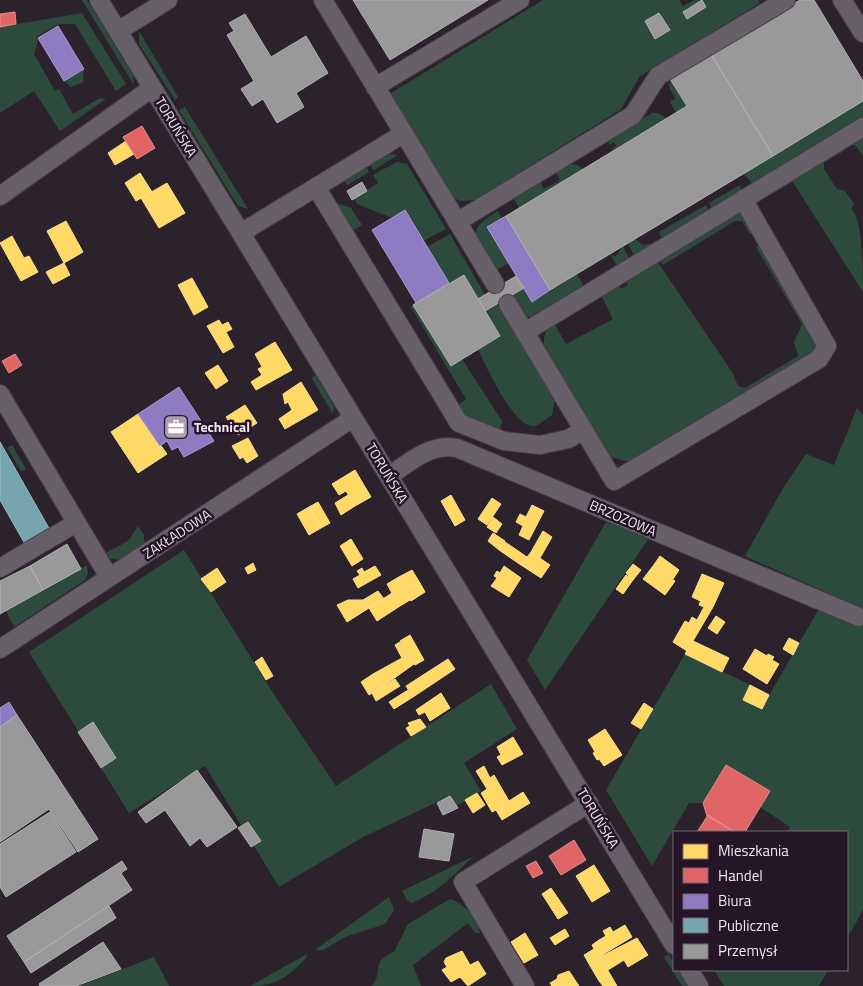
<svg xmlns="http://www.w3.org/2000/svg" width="863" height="986" viewBox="0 0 863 986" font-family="'Titillium Web',sans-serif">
<rect width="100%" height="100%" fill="#2c222c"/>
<path fill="#2d4b3d" d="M82,0H87L133,75L134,85Z
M543,0H679L683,6L694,0H758L760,3L640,76L621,109L475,200L459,201L449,193L388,95Z
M82,13L126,84L116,91L75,24H58L36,37L38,41L34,54L55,91L59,89L73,114L100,98L106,99L60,131L34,91L0,113V27Z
M139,31L178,97L175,100L139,44Z
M84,69L83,82L71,87L64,81Z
M672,81L687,106L676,113L670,102L675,98L668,85Z
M863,101V120L758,183H752L743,173Z
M185,107L248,209L238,206L179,110Z
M652,113H657L667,118L613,150L612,149L616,146L614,142L609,145L608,139Z
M863,131V156L855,145H848L841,153L832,154L824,160V169L837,189L845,191L854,204L851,209C863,217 863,274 863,292L789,176Z
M389,154L398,155L374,170L370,165Z
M397,162L407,164L446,229L423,241L405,210L392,218L357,204L354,199L378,183L373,175Z
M568,164L577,165L583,169L519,208L513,198L540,181L544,189L560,180L555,171Z
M366,166L369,172L348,185L343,180Z
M740,185L742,192L713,211L709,203Z
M333,202L351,208L362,225L352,231Z
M744,204L756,232L750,234L742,221H735L663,265L657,256Z
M706,205L710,213L663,240L659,232Z
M498,211L502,218L487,227L509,263L497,270L476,236C475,223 488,218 498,211Z
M450,234L485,295L478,299L464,275L449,283L427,247Z
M635,239L643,245L649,244L651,247L635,258L628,243Z
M762,243L817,342L811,356L633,461H625L608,456L544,348C543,336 546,329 553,321L566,344L613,319L599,291L617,281L621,289L628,285L624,277L655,258L732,372L738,386L745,388L798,356L794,342L802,324L756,247Z
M623,246L630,260L617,266L610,254L615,257Z
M577,274L585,288L535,318L524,316L512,295L524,288L532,302Z
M497,304L555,398L552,415C547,418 541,424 535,426C515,431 486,365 478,350L500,337L485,311Z
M413,305L451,366L462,359L502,421L500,429L497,431L465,418L457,406L466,399L411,307Z
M316,376L334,407L333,414L311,377Z
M857,408L863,415V910L847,938V832H787L790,827L760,807L770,791L726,765L703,803H689L652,866L606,790L685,654L770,694L828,593L745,556L783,488L806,454L834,465Z
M12,445L26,469L21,471L7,448Z
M606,522L649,538L545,690L527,660Z
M138,526L144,535V542C134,554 118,567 104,554L128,541Z
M184,550L273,693L336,786L491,684L517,729L464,763L481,791L457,806L450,796L363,837L279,887L205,766L129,813L29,652Z
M87,565L88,573L85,580L14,627L6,611Z
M474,856C455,874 437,893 412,903L407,900L402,891Z
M389,897L394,910L385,924L345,937L323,950H316V949Z
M450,899C466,904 476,918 480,933H475L468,923L413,965L421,986H372C384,971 370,961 394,952L408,924Z
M307,954L306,958C288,977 276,986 250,986Z
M668,954L674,964V970H678L688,986H682L664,957Z
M154,957L169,986H79Z
M714,970H828L819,986H724Z"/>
<path fill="#ffd966" stroke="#fbdd90" d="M126,141L134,154L115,165L108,153Z
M140,173L152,192L136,201L125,183Z
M167,183L185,213L159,228L141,198Z
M66,221L83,252L64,263L47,231Z
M12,236L24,258L29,256L38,272L21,281L0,243Z
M64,263L70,275L53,284L46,272Z
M192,278L208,307L194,315L178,285Z
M219,320L222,325L228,322L232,329L226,332L234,347L223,353L207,326Z
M275,342L292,370L256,390L251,382L262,375L258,369L262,367L255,354Z
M218,365L228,381L216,389L205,373Z
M301,382L318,410L285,429L279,419L292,410L288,402L285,404L283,394Z
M245,405L257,423L238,435L226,417Z
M138,414L167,454L138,473L111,432Z
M248,438L258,456L247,463L243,457L240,459L232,446Z
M355,470L371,497L355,506L346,491L339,495L332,484Z
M348,495L355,506L341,515L335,503Z
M451,495L465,520L455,526L441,501Z
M492,498L501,504L487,525L478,519Z
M318,502L330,523L321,528L309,507Z
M532,505L544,511L529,540L519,535L523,526L516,522L520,514L526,517Z
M309,507L321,528L309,535L297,514Z
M493,517L502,524L496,533L487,527Z
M543,531L552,537L540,558L531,552Z
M493,533L505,541L499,550L488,541Z
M351,539L363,559L352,566L340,546Z
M505,542L527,557L521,565L499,550Z
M531,552L550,565L541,578L521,565Z
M660,556L679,570L673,579L653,566Z
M253,563L256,570L248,574L245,568Z
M633,564L641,570L633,580L626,573Z
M375,566L381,575L358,588L353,579L360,575L357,571L362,568L364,572Z
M504,566L521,578L509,597L491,586L497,578L494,576L497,571L500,573Z
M653,566L675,581L665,595L643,579Z
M217,568L226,582L211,592L201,579Z
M412,570L420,583L404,589L397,578Z
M702,574L724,583L713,607L692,597Z
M626,575L633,580L623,594L616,589Z
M397,578L404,589L393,595L387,584Z
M420,583L425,592L411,601L404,589Z
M404,589L410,600L400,606L393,595Z
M378,591L384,599L369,608L363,600Z
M392,593L400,606L377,621L369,608Z
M348,600H363L369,608L347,622L337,605Z
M701,600L713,607L687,651L673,642L685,621L689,623L692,617L697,620L704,607L699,605Z
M716,616L725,622L717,634L708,628Z
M410,635L424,660L415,665L400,641Z
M789,638L799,643L793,655L783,649Z
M693,641L729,658L722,672L685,654Z
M400,642L414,664L382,687L373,674L402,658L395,645Z
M755,649L767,656L768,654L774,657L772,660L779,664L767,684L743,669Z
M262,657L273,676L266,680L255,662Z
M448,659L455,669L413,697L406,686Z
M373,674L382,687L369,695L361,682Z
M395,679L400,686L376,701L372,693Z
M750,685L769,695L762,709L743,700Z
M408,690L413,697L394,709L389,702Z
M441,693L450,708L430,721L425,712L419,715L416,710Z
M644,703L653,709L641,729L631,723Z
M420,719L426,727L411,736L406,728L410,726L408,723Z
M605,729L622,755L604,766L599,759L597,760L593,753L595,752L588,740Z
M513,737L523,754L502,765L497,757L501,755L497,747Z
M484,766L490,778L494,775L498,782L487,789L476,771Z
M498,782L509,801L523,792L530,803L502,820L496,810L492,812L481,793Z
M477,793L485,805L473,813L465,800Z
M594,865L610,891L592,902L576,876Z
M551,888L568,913L558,919L542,894Z
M625,925L632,937L607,952L599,940L606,936L603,931L610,927L613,932Z
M565,929L569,936L555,945L550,938Z
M525,933L538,955L524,963L511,942Z
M637,938L648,955L628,967L624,960L608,970L600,957Z
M599,940L607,952L589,964L584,955L594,949L592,945Z
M462,951L470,965L478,961L486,974L468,986L460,977L451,982L442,970L447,967L444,962L446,958Z
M600,957L610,974L599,981L589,964Z
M569,971L579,986H552L550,983L557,979L558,975Z
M610,974L617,986H603L599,981Z"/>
<path fill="#e06666" stroke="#e58c90" d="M15,12L16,24L0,27V14Z
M142,126L155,148L137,159L123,137Z
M15,354L22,365L9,373L2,361Z
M726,765L770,791L745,832H735L707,816L703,803Z
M708,815L735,832H697Z
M574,840L586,860L561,875L549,856Z
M536,861L543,873L533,878L526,866Z"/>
<path fill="#8e7cc3" stroke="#ac9cd1" d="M58,26L84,69L64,81L38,38Z
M405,210L449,283L416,303L372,230Z
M506,216L550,290L532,302L487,227Z
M179,387L214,441L184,457L178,447L172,450L167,441L160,446L138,414Z
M9,702L17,715L0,727V708Z"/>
<path fill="#76a5af" stroke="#9bb8c3" d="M0,442L50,530L25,544L0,500Z"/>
<path fill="#999" stroke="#b3b0b3" d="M353,0H488L390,60Z
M702,0L706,7L687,19L683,12Z
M800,0H814L863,81V101L773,156L711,54Z
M659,13L670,30L655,39L645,21Z
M245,14L271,57L306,36L328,73L296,93L304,107L277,123L263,99L252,106L241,89L254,81L227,35L234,31L229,23Z
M711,54L773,156L550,290L506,216L687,106L670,79Z
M362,182L367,191L352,200L347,191Z
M464,275L500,336L451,366L413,305Z
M516,276L524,288L485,311L478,299Z
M67,544L81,569L43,590L30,566Z
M30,566L43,590L0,614V581Z
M17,715L98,839L78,852L49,809L0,842V727Z
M93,722L116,758L101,768L78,732Z
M197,770L237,827L207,847L200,838L190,846L165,810L146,823L138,812Z
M450,796L458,808L443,815L437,803Z
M50,812L76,852L6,897L0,887V844Z
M248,822L261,841L251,847L238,828Z
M424,829L454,834L449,861L419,857Z
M122,861L127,869L121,873L132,890L24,962L7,936Z
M109,906L116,918L31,973L24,962Z
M103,942L121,969L76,986H40L39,984Z"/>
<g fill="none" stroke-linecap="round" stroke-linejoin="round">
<defs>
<path id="minor" d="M99,0L674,945
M323,0L495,284
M842,0L863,33
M118,31L168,0
M375,87L520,0
M316,187L459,423L504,441L540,445L568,439L584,430
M0,196L152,88
M457,222L633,115L658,76L786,0
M241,233L403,134
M508,304L614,481L819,359L827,346L743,199
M525,332L863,127
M0,394L109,577
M389,476C410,462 430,443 457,448L859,617
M0,568L76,523
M0,649L353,418
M689,970L699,986
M525,986L463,882L589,803"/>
</defs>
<use href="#minor" stroke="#483f48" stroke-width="20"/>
<use href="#minor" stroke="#686068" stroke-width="18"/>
</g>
<defs>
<symbol id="office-square" viewBox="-11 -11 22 22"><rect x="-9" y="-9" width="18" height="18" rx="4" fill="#aca1ac" stroke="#251526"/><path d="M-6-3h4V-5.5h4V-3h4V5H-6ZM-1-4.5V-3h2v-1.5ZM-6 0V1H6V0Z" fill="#fff"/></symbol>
</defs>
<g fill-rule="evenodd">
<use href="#office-square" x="162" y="413" width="28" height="28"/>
</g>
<g text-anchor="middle" stroke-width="5" stroke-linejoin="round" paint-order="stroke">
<g font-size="14" fill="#f1e5f1" stroke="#251526">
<text transform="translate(176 127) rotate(59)" y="5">TORUŃSKA</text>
<text transform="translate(387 473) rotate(59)" y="5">TORUŃSKA</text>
<text transform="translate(623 518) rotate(23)" y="5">BRZOZOWA</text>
<text transform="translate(177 534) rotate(-33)" y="5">ZAKŁADOWA</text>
<text transform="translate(598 818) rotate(59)" y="5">TORUŃSKA</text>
</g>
<g font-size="14" font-weight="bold" fill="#f1e5f1" stroke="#251526" text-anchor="start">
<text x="194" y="432">Technical</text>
</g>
</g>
<rect x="673" y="831" width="175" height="140" fill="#251526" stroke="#776877"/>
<rect x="683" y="844" width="25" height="15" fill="#ffd966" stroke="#776877"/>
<text x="718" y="856" font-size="15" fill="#f1e5f1">Mieszkania</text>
<rect x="683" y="868" width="25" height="15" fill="#e06666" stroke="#776877"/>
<text x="718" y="881" font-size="15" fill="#f1e5f1">Handel</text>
<rect x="683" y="894" width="25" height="15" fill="#8e7cc3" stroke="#776877"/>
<text x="718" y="906" font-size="15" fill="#f1e5f1">Biura</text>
<rect x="683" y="918" width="25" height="15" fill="#76a5af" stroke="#776877"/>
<text x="718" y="931" font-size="15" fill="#f1e5f1">Publiczne</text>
<rect x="683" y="944" width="25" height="15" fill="#999999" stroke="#776877"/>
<text x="718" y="956" font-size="15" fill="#f1e5f1">Przemysł</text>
</svg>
